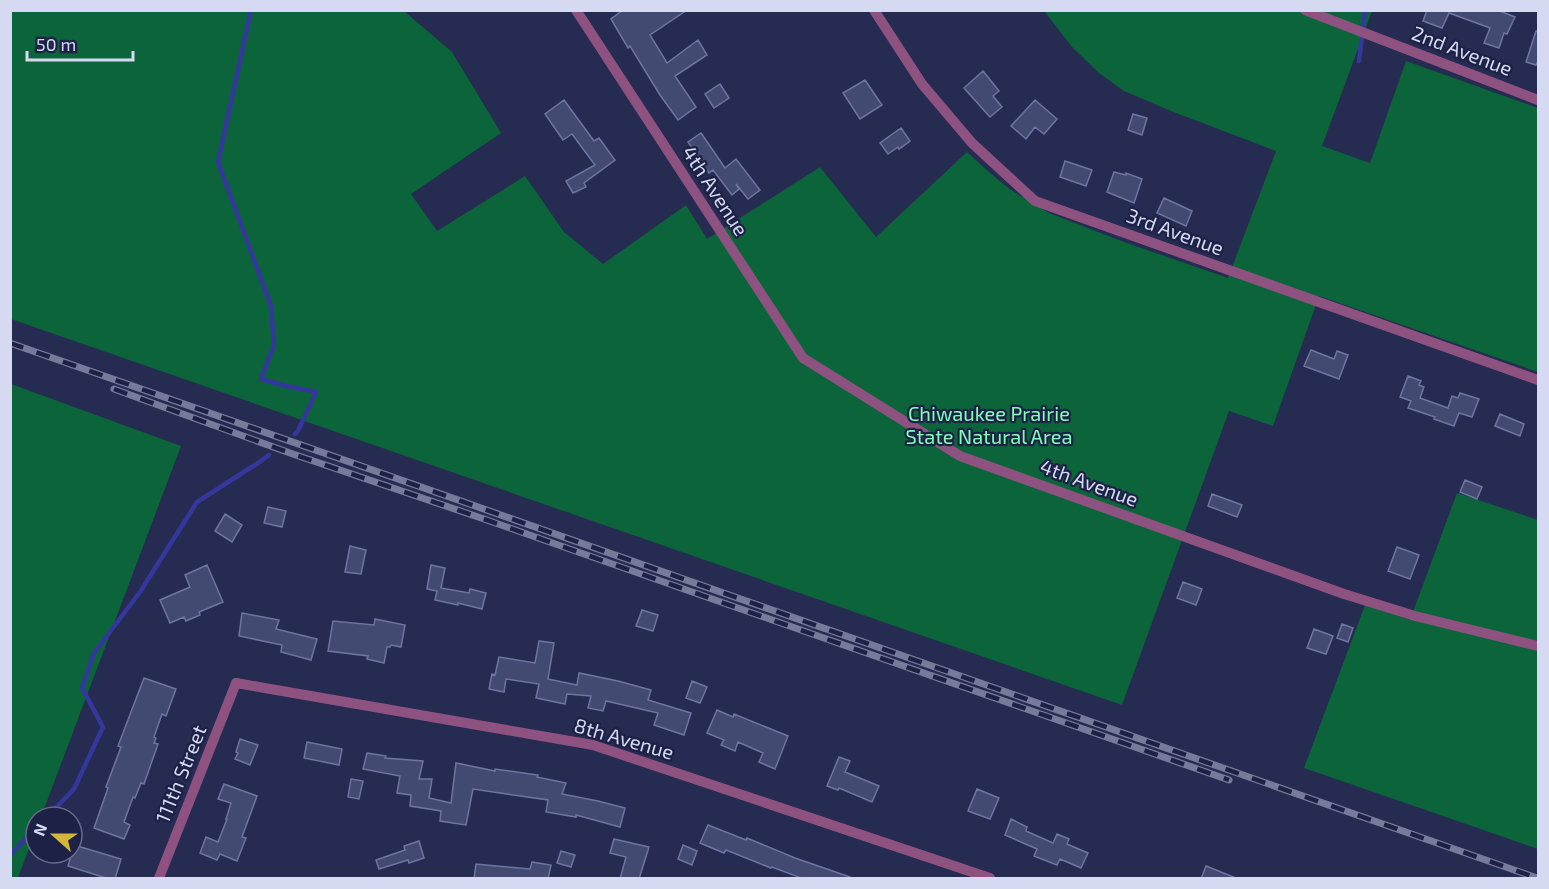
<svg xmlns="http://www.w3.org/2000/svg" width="1549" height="889" viewBox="0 0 1549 889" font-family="'Exo 2',sans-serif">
<rect width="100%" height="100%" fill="#262b51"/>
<path fill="#0c643a" d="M11,11H404L452,52L501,133L411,194L437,231L525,176L564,232L603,264L686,205L707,239L820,167L876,237L967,152L990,173L1011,190L1049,213L1124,242L1228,278L1276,151L1171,111L1124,91L1099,73L1072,47L1044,11H1372L1322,146L1370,163L1406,61L1538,108V372L1319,296L1273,426L1229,411L1122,705L11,319Z
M11,384L181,446L41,817H36V830L18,878H10Z
M1457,493L1538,520V849L1304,768L1365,605L1410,620Z"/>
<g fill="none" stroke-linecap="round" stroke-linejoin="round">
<path stroke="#36379d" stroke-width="4.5" d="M251,10L218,162L271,306L274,345L261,379L286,386L316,392L298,431L295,434
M1359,61L1365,10
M47,817L74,789L103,727L82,688L94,653L140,592L197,502L258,463L269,455
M10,855L36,828"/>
</g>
<path fill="#434a72" stroke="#6d75a0" stroke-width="1.5" d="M623,10H687L650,35L667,63L698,40L707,55L675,76L696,107L678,120L660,95L630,46L628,48L611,19Z
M1427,10H1497L1515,17L1507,34L1504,33L1499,48L1484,43L1490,28L1449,13L1442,28L1423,21Z
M1536,31H1539V59L1536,65L1526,62Z
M983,71L999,91L993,96L1002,107L990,117L964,88Z
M865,80L882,105L860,119L843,93Z
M720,84L729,98L714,108L705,94Z
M564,100L594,141L599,138L615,160L584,183L586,187L573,193L566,181L595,165L572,134L563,140L545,114Z
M1035,100L1057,119L1044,134L1035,127L1026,139L1011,126Z
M1133,114L1147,118L1142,135L1128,130Z
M901,128L910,141L899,149L898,147L888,154L880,143Z
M701,133L725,168L736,159L760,190L748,199L736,184L739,189L732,195L713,170L709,173L688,142Z
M1065,161L1092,170L1086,186L1060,177Z
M1114,172L1126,175V173L1142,179L1134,203L1107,192Z
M1164,198L1192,211L1186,226L1157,213Z
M1311,350L1334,359L1337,351L1348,355L1339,379L1304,366Z
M1408,376L1421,381L1419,385L1424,387L1420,398L1448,408L1452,396L1458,398L1460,393L1479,399L1472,417L1459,413L1454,426L1434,419L1435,417L1408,408L1411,401L1400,397Z
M1500,414L1524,424L1520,436L1495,426Z
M1465,480L1482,487L1477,499L1460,492Z
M1212,494L1242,505L1237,517L1208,506Z
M268,507L286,511L282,527L264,523Z
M225,514L242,525L232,542L215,531Z
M350,546L366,550L361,574L345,572Z
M1397,547L1419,555L1410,579L1388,571Z
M207,565L223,602L199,612L200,615L186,621L184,617L170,623L160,600L190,587L185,575Z
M431,565L445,568L441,588L469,593L470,589L486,593L482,609L458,603V605L435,600L437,591L427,589Z
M1183,582L1202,589L1196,605L1177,598Z
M642,610L658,615L653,631L636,626Z
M242,613L279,620L276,629L317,639L311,660L281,652L282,645L239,636Z
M375,619L405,625L401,647L391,645L390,647H387L384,663L367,659L368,656L328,651L333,621L374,625Z
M1342,624L1353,628L1348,642L1337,638Z
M1314,629L1333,636L1326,654L1307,648Z
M539,641L554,643L548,679L577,685L579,673L618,681L651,690L648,700L691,713L684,735L654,725L658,713L606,701L603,711L588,708L591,696L567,694L565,704L536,698L539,684L506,679L504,692L489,689L492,674L495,675L499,657L535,663Z
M144,678L176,689L166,716L162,714L154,737L156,738L154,743L158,744L144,784L141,783L135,798L133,797L124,822L130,825L124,839L94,828L108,788L106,787L121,747L118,746Z
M692,681L707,687L700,703L686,698Z
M717,710L733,717L734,714L788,736L775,769L759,762L763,753L738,742L735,751L721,745L724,740L707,733Z
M240,739L258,745L250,765L235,759L238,753L236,752Z
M307,742L342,749L339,765L304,758Z
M367,753L386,756L385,758L423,761L419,779H432L429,798L451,803L456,763L495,771V769L538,775L537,777L566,783L562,794L598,801L625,808L620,827L576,815V817L546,812L548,800L473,789L466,825L440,821L441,811L410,806L411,795L397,793L400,776L363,769Z
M839,757L850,761L845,772L879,786L872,802L839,788L838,790L827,786Z
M351,779L363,781L359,799L348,797Z
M224,784L257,796L242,837L246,838L237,861L220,854L217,860L200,853L206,837L218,842L227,819H226L231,803L218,799Z
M977,789L999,798L990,819L968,811Z
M1011,819L1027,827L1026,831L1053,843L1057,834L1069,839L1067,844L1088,853L1081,868L1060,859L1057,865L1034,856L1037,849L1005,835Z
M708,825L746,840L747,838L795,858L850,877L849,879H804L772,867L771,868L726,850L724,853L700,843Z
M614,839L649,847L639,879H620L626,857L610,853Z
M419,841L424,858L409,863L408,860L379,869L376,860L405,850L404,846Z
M74,845L121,859L115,879H109L68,866Z
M683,845L697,851L692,865L678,859Z
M561,851L575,855L571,867L557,863Z
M532,862L551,865L548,879H474L476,864L530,869Z
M1206,866L1236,878V879H1201Z"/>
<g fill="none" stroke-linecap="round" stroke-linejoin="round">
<path stroke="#8d5280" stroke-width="10" d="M576,10L803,358L960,456L1344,594L1415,616L1538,646
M874,10L922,84L972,143L1035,201L1538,380
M1305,10L1538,100
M159,878L236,683L593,745L990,878"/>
<defs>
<path id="rail" d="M10,343L1537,878
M114,389L290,453L484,519L1229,780"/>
</defs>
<use href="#rail" stroke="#767b9b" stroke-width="7"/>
<use href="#rail" stroke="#1d2146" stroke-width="4.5" stroke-dasharray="14" stroke-linecap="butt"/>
</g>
<g text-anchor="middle" stroke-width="4.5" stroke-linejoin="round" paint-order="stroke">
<g font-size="20" fill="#d5daf2" stroke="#1d2146">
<text transform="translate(1462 51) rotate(21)" y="7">2nd Avenue</text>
<text transform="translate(715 191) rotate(57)" y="7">4th Avenue</text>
<text transform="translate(1175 232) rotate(20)" y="7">3rd Avenue</text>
<text transform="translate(1089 483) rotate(20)" y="7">4th Avenue</text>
<text transform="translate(624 739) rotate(16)" y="7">8th Avenue</text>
<text transform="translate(181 774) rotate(-68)" y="7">111th Street</text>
</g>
<g font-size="20" fill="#81feb5" stroke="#1d2146">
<text x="989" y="421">Chiwaukee Prairie<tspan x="989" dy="23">State Natural Area</tspan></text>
</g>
</g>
<rect width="1549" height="889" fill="none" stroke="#d5daf2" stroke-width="24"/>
<g transform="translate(54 835) rotate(291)"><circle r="28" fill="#1d2146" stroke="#676b8b" stroke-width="1.5"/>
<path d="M0-4.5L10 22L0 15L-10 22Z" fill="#d3b635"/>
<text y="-9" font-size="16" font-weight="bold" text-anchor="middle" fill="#d5daf2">N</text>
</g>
<path d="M27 51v9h106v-9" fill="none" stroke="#d5daf2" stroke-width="3"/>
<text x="36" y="51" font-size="18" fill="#d5daf2" stroke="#1d2146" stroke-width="4.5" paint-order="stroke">50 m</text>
</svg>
